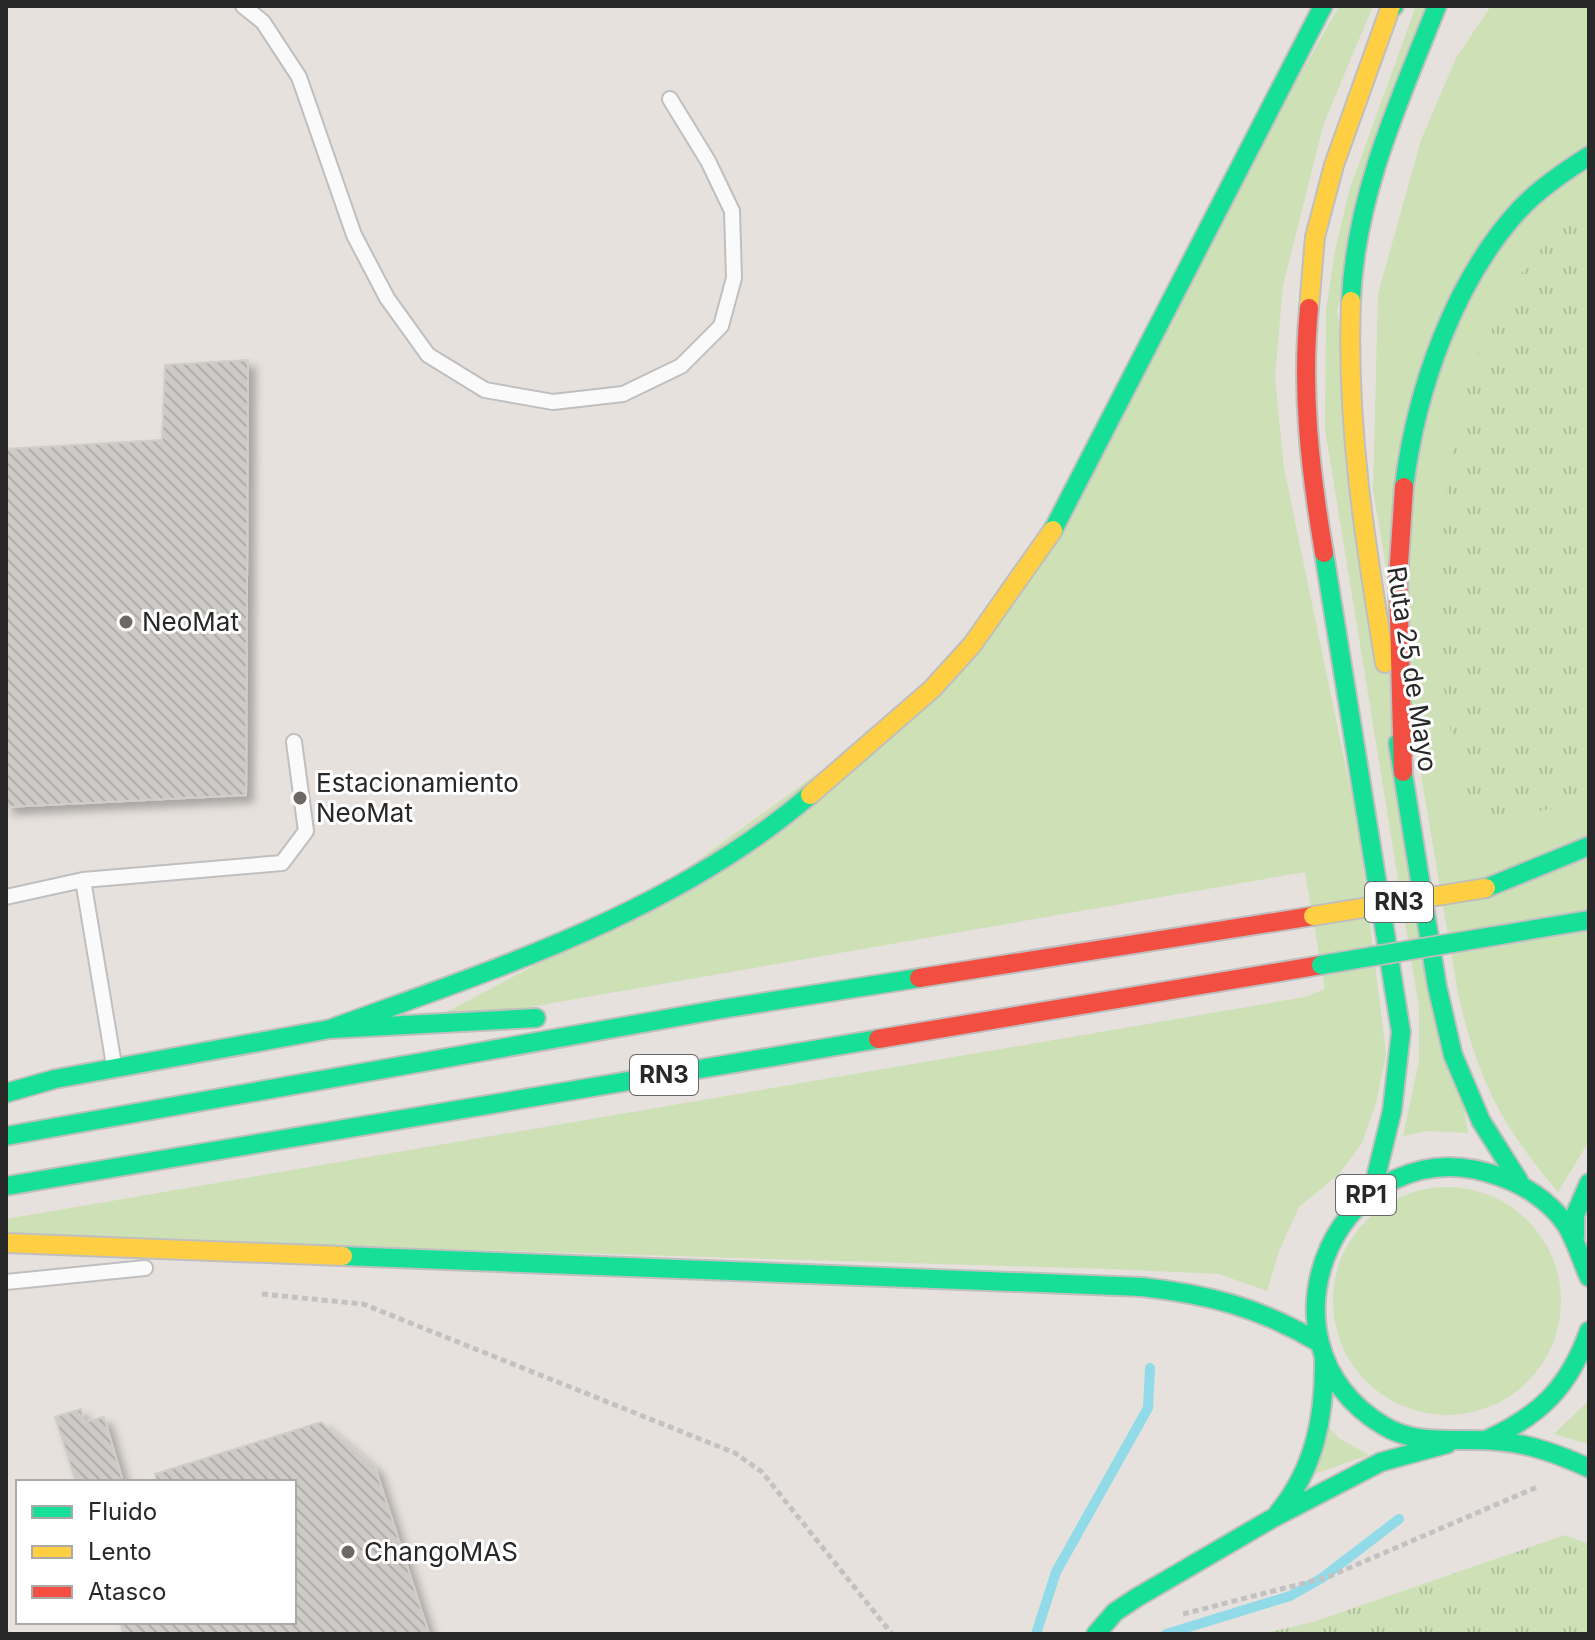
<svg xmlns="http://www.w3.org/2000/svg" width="1595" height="1640" viewBox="0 0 1595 1640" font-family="Inter,sans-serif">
<defs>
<pattern id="park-tufts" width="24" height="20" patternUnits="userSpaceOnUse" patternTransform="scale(2)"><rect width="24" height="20" fill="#cde0b6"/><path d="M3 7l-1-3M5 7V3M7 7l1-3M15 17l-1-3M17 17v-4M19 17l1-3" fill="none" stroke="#b0c09c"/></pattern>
<pattern id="building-back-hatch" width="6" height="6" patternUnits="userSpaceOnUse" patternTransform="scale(2)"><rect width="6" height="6" fill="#cdcac7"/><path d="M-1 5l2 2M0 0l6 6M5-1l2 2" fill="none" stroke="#b0aeab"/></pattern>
<filter id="shadow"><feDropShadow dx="7" dy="7" stdDeviation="4" flood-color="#0004"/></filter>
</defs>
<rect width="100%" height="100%" fill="#e6e1dd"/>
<path fill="#cde0b6" d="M1339,6H1373L1324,123L1283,285L1275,378L1284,468L1358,826L1386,1054L1376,1103L1362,1143L1339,1174L1299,1207L1279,1251L1267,1291L1219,1274L1108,1269L6,1236V1219L1305,997L1325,989L1305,872L420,1026L600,931L963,668Z
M1416,6H1426L1337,311L1468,1133L1427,1131L1403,1136L1419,1061V1008L1325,429L1326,310L1335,251L1349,191Z
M1491,6H1589V1141L1558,1192C1501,1125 1478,1080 1458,994L1373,490L1378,294L1421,140L1456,58Z
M1333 1301a114 114 0 1 1 228 0a114 114 0 1 1-228 0Z
M1589,1400V1444L1554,1434Z
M1327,1426L1340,1439L1369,1455L1314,1474Z"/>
<path fill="url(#park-tufts)" d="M1589,205V796L1562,807L1465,823L1442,676L1439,600L1445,503L1455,429L1468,374L1520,275L1562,222Z
M1565,1535L1589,1544V1634H1262L1313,1622Z"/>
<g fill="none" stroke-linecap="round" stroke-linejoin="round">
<path stroke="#91dbe8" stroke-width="10" d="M1036,1634L1056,1572L1148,1408L1150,1368
M1166,1634L1290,1596L1322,1578L1399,1519"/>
</g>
<path fill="url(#building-back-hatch)" stroke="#d1cdc9" stroke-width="2" filter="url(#shadow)" d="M248,360L246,795L6,807V449L162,440L165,365Z
M81,1409L84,1422L104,1417L123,1482H76L55,1417Z
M321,1422L375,1467L429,1634H123L120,1622H294V1482H157L155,1474Z"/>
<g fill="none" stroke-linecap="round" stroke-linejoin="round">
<defs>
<path id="lane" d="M243,6L263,22L299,77L354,235L387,298L428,355L485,390L553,402L623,394L681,366L721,326L734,278L732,211L708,161L670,99
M83,880L114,1065
M6,897L83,880L282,863L306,831L294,742
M6,1282L145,1268"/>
<path id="fast" d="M1390,10L1394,6
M1351,301C1355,197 1399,101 1437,6
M1404,487C1416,390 1454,280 1521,208C1541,187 1565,171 1589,156
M1053,530L1323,6
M1324,553L1401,1032L1392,1111L1373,1189
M1398,743L1437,986L1453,1055L1481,1121L1519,1181
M1486,888L1589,846
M1494,936L1589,920
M330,1029C497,968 673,913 810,795
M6,1093L55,1079L330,1029L536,1018
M6,1136L722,1009L919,978
M6,1186L878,1039
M1575,1237V1215L1589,1183
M343,1256L1142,1287C1207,1294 1261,1308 1318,1342
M1589,1277C1581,1260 1575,1237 1564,1222C1549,1201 1524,1185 1501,1177C1343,1118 1241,1340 1384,1426C1419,1447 1458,1437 1496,1441C1529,1443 1560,1455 1589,1468
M1486,1440C1540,1416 1569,1387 1589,1331
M1278,1513C1315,1468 1325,1416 1324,1358
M1096,1634L1115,1612L1136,1598L1273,1518L1381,1462L1447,1444"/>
<path id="slow" d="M1351,301C1346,424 1365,542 1385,663
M1309,308L1315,237L1334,165L1391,6
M810,795L932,689L972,645L1053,530
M6,1243L343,1256"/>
<path id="jam" d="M1309,308C1301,392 1310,470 1324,553
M1403,772L1398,579L1404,487
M919,978L1313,916
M878,1039L1321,965"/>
</defs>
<use href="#lane" stroke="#c0bfbf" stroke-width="18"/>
<use href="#fast" stroke="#c0bfbf" stroke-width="22"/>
<use href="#slow" stroke="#c0bfbf" stroke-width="22"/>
<use href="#jam" stroke="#c0bfbf" stroke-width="22"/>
<path stroke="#c3c2c2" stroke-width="5" stroke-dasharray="6 4" stroke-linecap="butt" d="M262,1294L363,1304L735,1453L762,1472L892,1634
M1183,1614L1328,1577L1537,1487"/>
<use href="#lane" stroke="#fbfafa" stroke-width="14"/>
<use href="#fast" stroke="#16e098" stroke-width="18"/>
<use href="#slow" stroke="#ffcf43" stroke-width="18"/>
<use href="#jam" stroke="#f24e42" stroke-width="18"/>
<defs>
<path id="fast-bridge" d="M1321,965L1494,936"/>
<path id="slow-bridge" d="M1313,916L1486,888"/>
</defs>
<use href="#fast-bridge" stroke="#bfbdbc" stroke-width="22" stroke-linecap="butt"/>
<use href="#slow-bridge" stroke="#bfbdbc" stroke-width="22" stroke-linecap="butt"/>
<use href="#fast-bridge" stroke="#16e098" stroke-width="18"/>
<use href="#slow-bridge" stroke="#ffcf43" stroke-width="18"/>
</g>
<g fill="#6a6967" stroke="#fff" stroke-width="3">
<circle cx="126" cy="622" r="8"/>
<circle cx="300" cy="798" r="8"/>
<circle cx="348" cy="1552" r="8"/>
</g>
<g text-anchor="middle" stroke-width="6" stroke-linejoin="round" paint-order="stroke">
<g fill="#fff" stroke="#686868" stroke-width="2">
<rect x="1365" y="882" width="68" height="40" rx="6"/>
<rect x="630" y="1055" width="68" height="40" rx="6"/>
<rect x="1336" y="1175" width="60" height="40" rx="6"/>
</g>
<g font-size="24" font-weight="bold" fill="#282828">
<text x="1399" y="910">RN3</text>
<text x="664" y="1083">RN3</text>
<text x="1366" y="1203">RP1</text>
</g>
<g font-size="26" fill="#282828" stroke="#fff" text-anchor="start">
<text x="142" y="631">NeoMat</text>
<text x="316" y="792">Estacionamiento<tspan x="316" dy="30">NeoMat</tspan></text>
<text x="364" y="1561">ChangoMAS</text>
</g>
<g font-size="26" fill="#282828" stroke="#fff">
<text transform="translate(1412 669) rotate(81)" y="9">Ruta 25 de Mayo</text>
</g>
</g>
<rect width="1595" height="1640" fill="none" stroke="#282828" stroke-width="16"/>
<rect x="16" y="1480" width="280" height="144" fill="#ffffff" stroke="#a9a9a9" stroke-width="2"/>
<rect x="32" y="1506" width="40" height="12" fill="#16e098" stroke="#a9a9a9" stroke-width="2"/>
<text x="88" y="1520" font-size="24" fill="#282828">Fluido</text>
<rect x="32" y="1546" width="40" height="12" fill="#ffcf43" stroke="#a9a9a9" stroke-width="2"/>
<text x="88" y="1560" font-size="24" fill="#282828">Lento</text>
<rect x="32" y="1586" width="40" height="12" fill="#f24e42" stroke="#a9a9a9" stroke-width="2"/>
<text x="88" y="1600" font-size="24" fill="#282828">Atasco</text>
</svg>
